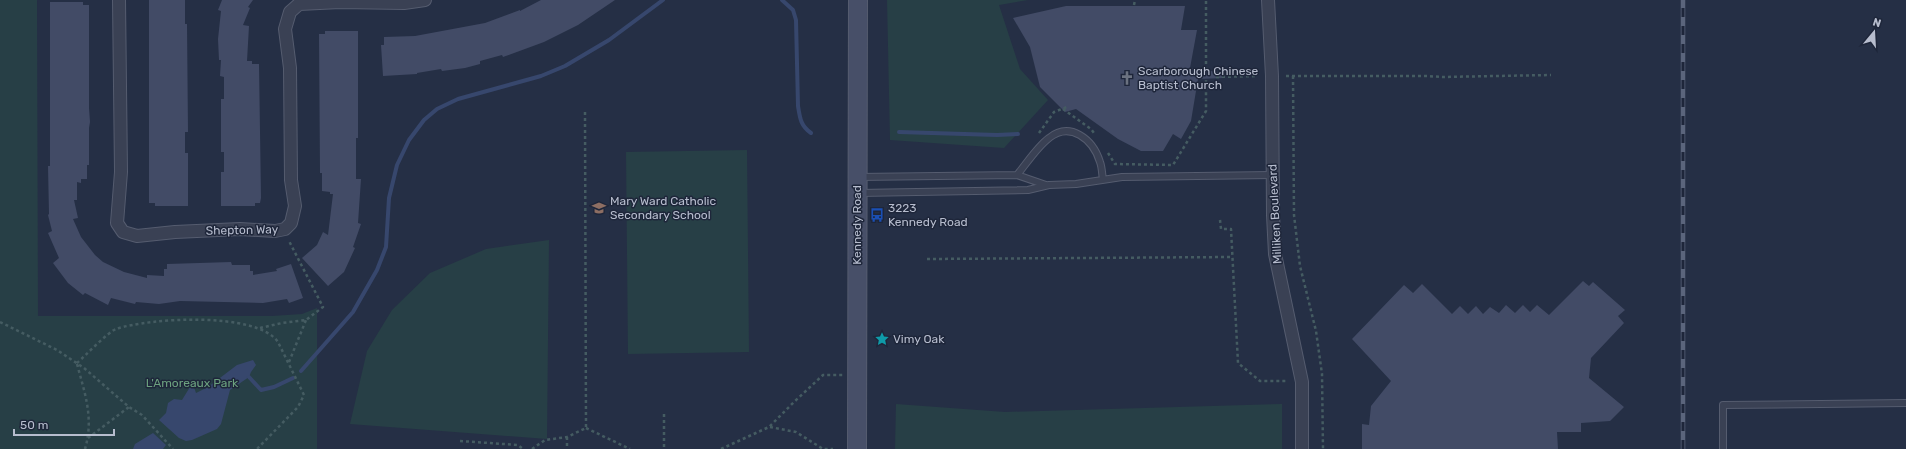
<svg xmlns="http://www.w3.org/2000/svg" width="1906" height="449" viewBox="0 0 1906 449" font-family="Rubik,sans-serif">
<rect width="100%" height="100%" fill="#252f45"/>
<path fill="#273f46" d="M0,0H37L38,316H272L302,314L317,308V449H0Z
M887,0H1028L999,5L1020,69L1048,100L1004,148L890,140Z
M747,150L749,352L628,354L626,152Z
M549,240L547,439L350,424L367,351L392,310L430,273L486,249Z
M896,404L1005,412L1282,404V449H895Z"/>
<path fill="#37476d" d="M253,360L256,365L251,372L249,377L230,390L221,424L217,429L192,440L186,441L179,438L159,420L166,413L168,403L174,399L182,400L190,387H194L196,393L208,387L237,365Z
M153,433L166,445L163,449H133L135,444Z"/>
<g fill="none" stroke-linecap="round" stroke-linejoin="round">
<path stroke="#37476d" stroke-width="4" d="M782,0L793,10L796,20L798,106C800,119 801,126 811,133
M899,132L997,135L1018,134
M301,371L353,312L377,270L386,247L389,198L397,165L409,140L424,120L437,109L458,99L541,76L565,66L609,40L663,0
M249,377L261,390L274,387L293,378"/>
</g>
<path fill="#424b66" d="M149,0H185V24H187L188,132H185V153H188V206H155V203H149Z
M222,0H253L248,7L250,8L243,25L249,26L247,61H252V64H259L261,198L260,203H255V206H221V172H224V152H221V99H224V77L220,76L221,60H219L218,39L221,11L218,10Z
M541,0H615L578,25L544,42L503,57L502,55L480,61V64L465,68L442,71L441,69L417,73V74L383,76L381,45H384V37L415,36L485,23L520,10V11Z
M50,2H83V5H89V108L90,122L89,128V165H87V179H81V183L77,182V200H74L78,218L73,219L81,237L95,255L103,262L124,272L147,278V275L164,276V269H167V264L231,262L232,265H250V271H253V275L277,271L276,269L291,264L303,298L289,303L287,299L263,303L180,301L159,304L136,302L135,304L111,298L108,305L85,293L83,295L68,283L53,263L59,258L48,233L52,231L48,215L49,214L48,166H50Z
M1066,6H1185L1181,30H1197L1190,68L1224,73V78L1198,79L1191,121L1181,139L1173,134L1163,151H1141L1118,139L1076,109L1065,112L1040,87L1030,47L1013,18Z
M325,31H358V138H356V179H361L358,223L361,224L353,247L355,248L344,272L328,286L302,258L317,245L323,232L328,235L333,194H330V192L322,191V173H320L319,34H325Z
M1583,281L1589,286L1593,282L1625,310L1618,316L1624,323L1591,358L1589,378L1624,407L1610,421L1581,423V432H1557L1558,449H1362V424L1369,425L1371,406L1391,381L1352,339L1404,285L1413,293L1422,284L1452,314L1460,306L1468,314L1476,306L1483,314L1490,307L1499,313L1506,305L1515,313L1523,305L1530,312L1537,305L1549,315Z"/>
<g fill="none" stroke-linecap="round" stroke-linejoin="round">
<defs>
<path id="lane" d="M1017,175C1027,163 1037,147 1049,138C1070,121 1093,139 1100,162C1102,167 1102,174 1103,180
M858,177L1017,175L1046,185
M859,193L1028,190L1049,185L1076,184L1122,177L1272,175
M1723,449V405L1906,403"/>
<path id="street" d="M119,0L121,172L117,223L123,232L137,236L175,232L240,229L275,231L285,229L291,223L295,206L291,180L290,68L285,29L290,12L299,4L340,2L404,3L425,0
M1268,0L1272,76L1273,215L1275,254L1302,382V449"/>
<path id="secondary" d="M857,449L858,0"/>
</defs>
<use href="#lane" stroke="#555c6f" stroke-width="8"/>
<use href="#street" stroke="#555c6f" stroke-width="14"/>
<use href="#secondary" stroke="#555c6f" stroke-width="20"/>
<path stroke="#455c62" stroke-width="2.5" stroke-dasharray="3 3" stroke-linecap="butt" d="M1134,5L1135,0
M1206,70V0
M1286,76H1427L1442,77L1551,75
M1293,76L1294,215L1300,266L1316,331L1322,374L1323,449
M1216,77L1258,76
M1063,109L1091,129L1094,133
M1039,133L1054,112L1067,107
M1108,153L1115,164L1173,165L1206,111V79
M1220,220L1221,229H1231L1238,363L1260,381H1287
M927,259L1233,257
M0,322L57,350L84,368L129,407L142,415L173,449
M260,328L282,323L306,320L323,307L289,241
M289,362L306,320
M77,363C85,356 108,332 116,329C149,318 256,311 278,342L304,395L298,407L257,449
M77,364C85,394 94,418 85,449
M664,414V449
M770,427L796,432L823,449H833
M586,428L630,449
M567,437V449
M88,438L129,407
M460,441L518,445L523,449
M532,449L545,440L567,437L586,428L585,112
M721,449L769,427L794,402L823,375H843"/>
<use href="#lane" stroke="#3a4154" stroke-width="6"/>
<use href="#street" stroke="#3a4154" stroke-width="12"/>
<use href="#secondary" stroke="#474f68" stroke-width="18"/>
<defs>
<path id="rail" d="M1683,449V0"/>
</defs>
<use href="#rail" stroke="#5b657c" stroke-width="4.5"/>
<use href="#rail" stroke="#1e263a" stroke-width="3" stroke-dasharray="9" stroke-linecap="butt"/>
</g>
<defs>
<symbol id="church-bare" viewBox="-9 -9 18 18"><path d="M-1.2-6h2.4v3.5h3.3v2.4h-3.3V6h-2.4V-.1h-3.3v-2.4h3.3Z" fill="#6b7280" stroke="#1e263a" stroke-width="2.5" paint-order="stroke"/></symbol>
<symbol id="school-bare" viewBox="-9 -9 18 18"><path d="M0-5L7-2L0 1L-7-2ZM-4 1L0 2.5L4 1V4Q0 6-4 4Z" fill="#8d6e63" stroke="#1e263a" stroke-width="2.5" paint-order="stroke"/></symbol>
<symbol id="bus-bare" viewBox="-9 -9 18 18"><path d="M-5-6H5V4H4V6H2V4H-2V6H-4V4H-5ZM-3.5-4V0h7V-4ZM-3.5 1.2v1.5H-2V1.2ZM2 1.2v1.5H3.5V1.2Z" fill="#1a4fb4" stroke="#1e263a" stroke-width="2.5" paint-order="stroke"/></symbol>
<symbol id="sight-bare" viewBox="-9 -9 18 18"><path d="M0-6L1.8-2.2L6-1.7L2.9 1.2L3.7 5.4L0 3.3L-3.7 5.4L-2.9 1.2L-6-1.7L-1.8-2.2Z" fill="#0f9aa8" stroke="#1e263a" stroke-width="2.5" paint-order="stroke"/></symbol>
</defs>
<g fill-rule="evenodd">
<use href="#church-bare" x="1117" y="68" width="20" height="20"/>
<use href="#school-bare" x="589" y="198" width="20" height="20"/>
<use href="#bus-bare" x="867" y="205" width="20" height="20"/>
<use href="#sight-bare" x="872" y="329" width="20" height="20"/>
</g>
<g text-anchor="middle" stroke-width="3" stroke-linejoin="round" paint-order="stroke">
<g font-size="12" fill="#b7bdce" stroke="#1e263a" text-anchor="start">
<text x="1138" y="75">Scarborough Chinese<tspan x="1138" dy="14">Baptist Church</tspan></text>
<text x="610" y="205">Mary Ward Catholic<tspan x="610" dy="14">Secondary School</tspan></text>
<text x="888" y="212">3223<tspan x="888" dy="14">Kennedy Road</tspan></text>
<text x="893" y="343">Vimy Oak</text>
</g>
<g font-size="12" fill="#b7bdce" stroke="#1e263a">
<text transform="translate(1275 214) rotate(-93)" y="4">Milliken Boulevard</text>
<text transform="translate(857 225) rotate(-90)" y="4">Kennedy Road</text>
<text transform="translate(242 230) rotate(-1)" y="4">Shepton Way</text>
</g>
<g font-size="12" fill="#6ca17f" stroke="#1e263a">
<text x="192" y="387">L'Amoreaux Park</text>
</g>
</g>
<g transform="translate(1874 32) rotate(18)" stroke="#1e263a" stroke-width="3" paint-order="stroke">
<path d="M0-3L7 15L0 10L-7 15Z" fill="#b7bdce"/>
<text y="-6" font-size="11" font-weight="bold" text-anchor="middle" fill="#b7bdce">N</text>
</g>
<path d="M14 429v6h100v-6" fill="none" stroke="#b7bdce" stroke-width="2"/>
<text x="20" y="429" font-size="12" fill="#b7bdce" stroke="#1e263a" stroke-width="3" paint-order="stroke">50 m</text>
</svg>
